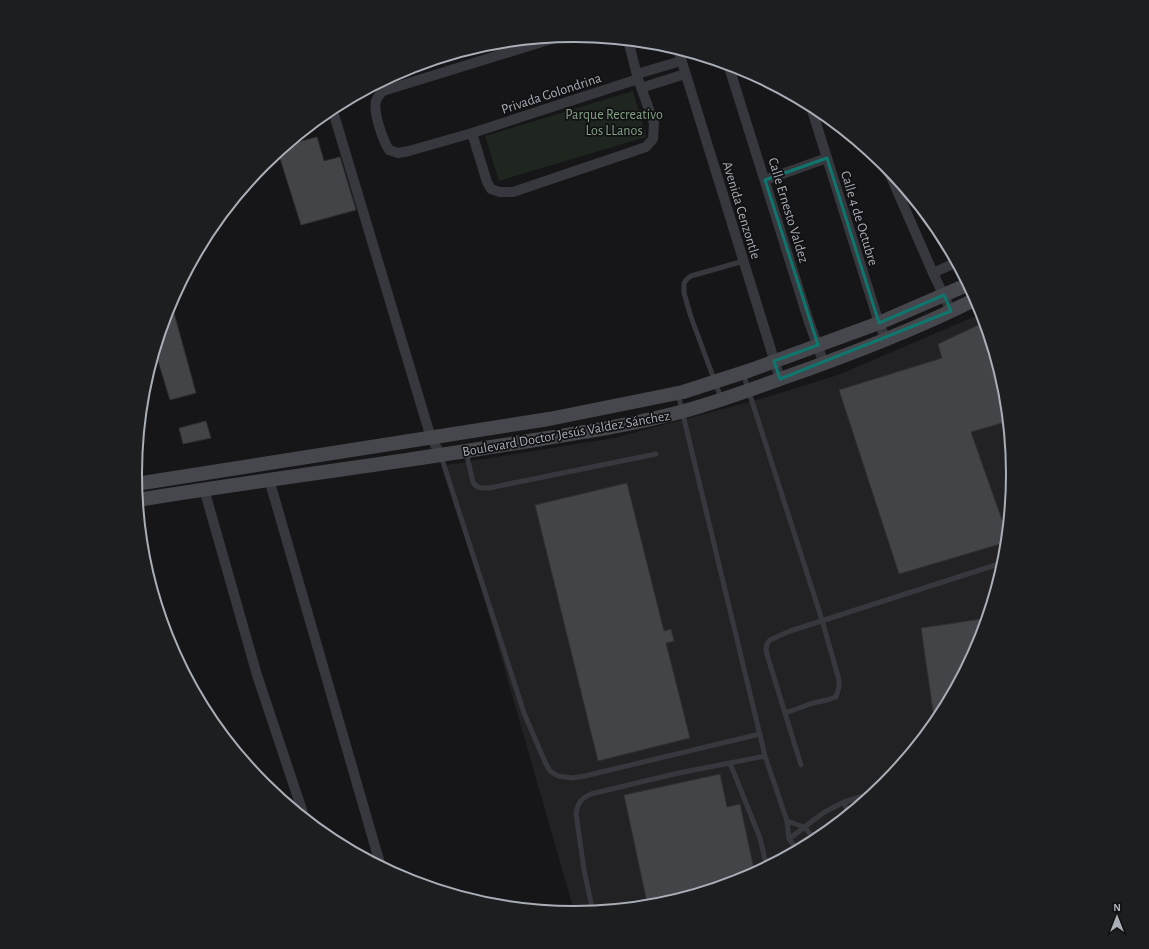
<svg xmlns="http://www.w3.org/2000/svg" width="1149" height="949" viewBox="0 0 1149 949" font-family="'Alegreya Sans',sans-serif">
<rect width="100%" height="100%" fill="#161618"/>
<path fill="#222225" d="M983,313L1006,389L1014,475L1006,560L980,643L940,719L885,785L818,840L742,881L660,906L575,914L446,465L614,438L764,398L838,375Z"/>
<path fill="#1e261f" d="M633,91L646,137L499,181L485,136Z"/>
<path fill="#434448" stroke="#303034" d="M317,137L324,161L340,157L356,210L301,225L278,152L286,145Z
M171,302L196,393L170,400L155,351Z
M985,322L1006,389L1009,421L971,432L1008,537L1007,542L899,574L839,390L942,358L938,344Z
M206,421L211,438L183,444L179,428Z
M627,483L664,631L671,629L674,641L666,643L690,738L598,761L535,505Z
M988,618L980,643L940,719L935,725L921,628Z
M720,774L727,807L740,804L755,874L742,881L660,906L648,907L624,795Z"/>
<g fill="none" stroke-linecap="round" stroke-linejoin="round">
<path stroke="#37383d" stroke-width="5" d="M743,373L822,620L839,680V687L836,697L827,700L813,703L785,713
M678,394L765,756L787,821
M721,398L691,317L684,293V283L687,279L691,276L744,261
M466,452L473,482C477,489 482,488 489,488L656,454
M441,456L524,713L545,762L550,771L558,776L572,778L585,776L760,734
M730,763L760,838L767,868
M801,765L769,661L766,650L767,644L770,640L790,631L1005,562
M844,802L849,815
M789,839L823,813L844,802L877,792
M798,851L789,839L787,821L804,827L817,841
M593,912L584,870L576,813C578,802 582,798 591,794L674,774L765,756"/>
<path stroke="#37383d" stroke-width="10" d="M558,37L383,91C380,94 377,97 376,101C373,113 383,140 389,150L398,153L409,151L472,133L638,79
M678,49L780,379
M728,64L809,322L824,364
M637,74L681,61
M641,88L685,74
M810,104L879,323L886,340
M332,108L431,438L441,455
M472,133L487,182L491,189L500,192H513L646,147L653,139L654,123L638,79L628,40
M885,163L933,273L951,311
M765,180L827,158
M933,273L957,262
M269,479L381,867
M204,489L257,675L305,819"/>
<path stroke="#46474c" stroke-width="14" d="M136,484L549,419L683,392L748,371L879,323L969,284
M137,500C259,480 382,465 504,445C564,435 625,427 684,411C717,402 750,390 783,378C849,355 914,330 976,299"/>
</g>
<path fill="none" stroke="#0f766e" stroke-width="3" stroke-linejoin="round" d="M827,158L879,323L944,295L951,311L780,379L774,361L818,345L765,180Z"/>
<g text-anchor="middle" stroke-width="3.5" stroke-linejoin="round" paint-order="stroke">
<g font-size="14" fill="#a9aeb7" stroke="#111113">
<text transform="translate(551 93) rotate(-18)" y="5">Privada Golondrina</text>
<text transform="translate(742 210) rotate(73)" y="5">Avenida Cenzontle</text>
<text transform="translate(789 210) rotate(73)" y="5">Calle Ernesto Valdez</text>
<text transform="translate(860 218) rotate(73)" y="5">Calle 4 de Octubre</text>
<text transform="translate(566 433) rotate(-10)" y="5">Boulevard Doctor Jesús Valdez Sánchez</text>
</g>
<g font-size="14" fill="#82a183" stroke="#111113">
<text x="614" y="119">Parque Recreativo<tspan x="614" dy="16">Los LLanos</tspan></text>
</g>
</g>
<path d="M0 0H1149V949H0ZM142 474a432 432 0 1 1 864 0a432 432 0 1 1-864 0Z" fill="#1d1e20" fill-rule="evenodd"/>
<path fill="none" stroke="#a9aeb7" stroke-width="2" d="M142 474a432 432 0 1 1 864 0a432 432 0 1 1-864 0Z"/>
<g transform="translate(1117 917)" stroke="#111113" stroke-width="3" paint-order="stroke">
<path d="M0-3L7 15L0 10L-7 15Z" fill="#a9aeb7"/>
<text y="-6" font-size="11" font-weight="bold" text-anchor="middle" fill="#a9aeb7">N</text>
</g>
</svg>
